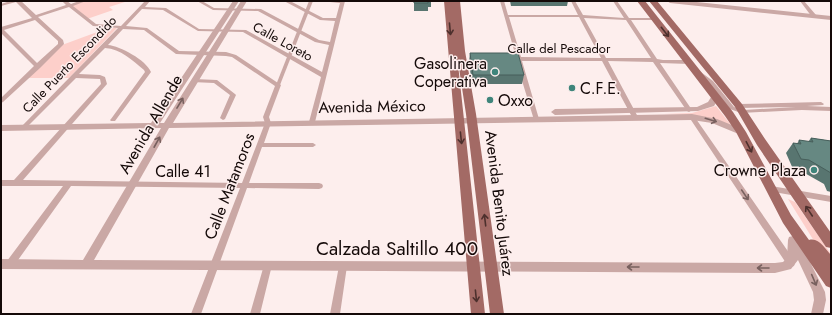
<svg xmlns="http://www.w3.org/2000/svg" width="832" height="315" viewBox="0 0 832 315" font-family="Jost,sans-serif">
<rect width="100%" height="100%" fill="#fdeeed"/>
<path fill="#fdcfca" d="M85,1H128L109,7L113,10L87,19L70,6Z
M108,28H117L69,78H26L62,45Z
M716,106L731,125L693,115L664,114L692,113Z
M788,199L795,202L831,254V262L819,249Z"/>
<g fill="none" stroke-linecap="round" stroke-linejoin="round">
<path fill="#caa8a5" fill-rule="evenodd" d="M309,1H313L280,85L278,86H277L276,85Z"/>
<path fill="#caa8a5" fill-rule="evenodd" d="M10,1H21L36,15L66,5L62,1H67L71,4L79,1H86L73,6L96,24L121,26L145,1H150L145,7L166,8L199,29L246,30L322,72L329,45L315,42L258,11L213,10L197,1H202L214,8L261,9L319,40L330,42L335,21L320,20L284,1H290L323,18H336L340,3L330,2L328,1H345L315,122L312,124L309,122L321,77L243,32L198,31L163,10L142,9L126,26L147,28L179,51L226,52L236,55L281,85L269,117L271,123L264,143H313L316,145L313,147H262L249,183H319L322,184L323,186L322,188L319,189L247,188L201,314H191L240,188L71,186L13,267L10,268L7,267L6,264L7,261L63,186H1V180H14L101,84L100,79L76,78L26,128L24,129L21,127L118,28L93,26L69,7L38,17L63,40L64,44L40,68L3,102L1,103V98L34,66L1,33V27L32,18L16,2L1,6V4ZM35,20L58,41V44L37,63L4,30ZM123,29L144,30L176,54L226,56L232,57L275,86L263,117L265,123L242,183L23,180L107,84L105,77L100,75L79,74L105,48C121,49 132,60 144,70L145,72L111,119L110,120L111,121H115L151,72C146,60 120,46 108,45Z
M500,1H504L508,15H578L571,1H575L583,15L624,18L613,1H617L629,18H658V19L656,20H631L657,59L663,60H689L692,62L689,64L660,63L692,110L689,112L687,111L653,62L608,61L638,117L635,119L632,117L602,61H522L539,119L538,120H534L516,61H511L508,59L511,57H516ZM509,17H579L601,58L521,57ZM584,18L626,20L651,58H606Z
M800,1H804L816,15V17H812Z
M698,70L713,81L734,107L744,110L796,107L739,108L736,106L739,104L821,102L824,104L823,105L807,106L831,107V111L802,110L741,113L730,109L709,83L696,73L695,72Z
M194,79L217,80L235,94L236,95L225,119L223,120L220,118L230,95L214,83L192,82V80Z
M692,115L694,116L794,260L795,263L794,266L791,267L788,266L689,117Z
M771,186L831,196V202L768,191L767,189L768,187Z
M268,261L271,262L272,265L260,314H250L264,265L265,262Z
M343,262L346,263L347,266L340,314H330L339,266L340,263Z"/>
<path fill="#caa8a5" fill-rule="evenodd" d="M233,1H239L160,123H164L241,1H247L173,123L692,114L717,119L744,130L745,132L741,135L712,123L692,120L169,128L94,260L775,263L783,262L787,258L788,240L789,237C794,235 796,237 799,240L825,292L826,300L823,314H811L814,300L813,292L798,260L791,269L775,273L1,269V259L83,260L161,128L1,131V125L151,123Z
M667,1H687L831,16V20L670,3Z
M713,94H719L720,96L714,106L698,111L555,115L551,112L555,109L697,107L708,102Z"/>
<path fill="#a36a65" fill-rule="evenodd" d="M444,1H452L456,44L452,1H460L465,51L476,114L504,314H490L466,114L457,55L485,314H471Z
M637,1H645L733,112L746,132L791,215L809,240C819,237 825,249 831,255V288L826,286L783,223L736,132L725,116Z
M649,1H657L742,104L765,139L831,233V248L826,247L757,145L735,107Z"/>
</g>
<path fill="#587570" d="M414,1H431V7H428V11H414Z
M510,1H568L567,6H511Z
M470,53L524,75L522,84H472L469,62Z
M811,138L831,141V192L827,191L824,184L801,171L793,169L786,153L793,143L797,144L799,140L808,142Z"/>
<path fill="#668882" stroke="#475f5b" d="M414,1H428V3H414Z
M470,53H518L524,75H473Z
M811,138L831,141V173L809,160L801,159L793,143L801,144L799,140L813,142Z"/>
<defs><path id="oneway-shaft" d="M-6 0H5M1.5-3L5.5 0L1.5 3" fill="none" stroke-width="1.6" stroke-linecap="round" stroke-linejoin="round"/></defs>
<g stroke="#4d302d">
<use href="#oneway-shaft" transform="translate(450 29) rotate(85)"/>
<use href="#oneway-shaft" transform="translate(665 32) rotate(52)"/>
<use href="#oneway-shaft" transform="translate(461 138) rotate(84)"/>
<use href="#oneway-shaft" transform="translate(749 147) rotate(62)"/>
<use href="#oneway-shaft" transform="translate(809 211) rotate(-124)"/>
<use href="#oneway-shaft" transform="translate(485 220) rotate(-97)"/>
<use href="#oneway-shaft" transform="translate(476 296) rotate(84)"/>
</g>
<g stroke="#78605e">
<use href="#oneway-shaft" transform="translate(180 103) rotate(-59)"/>
<use href="#oneway-shaft" transform="translate(711 120) rotate(17)"/>
<use href="#oneway-shaft" transform="translate(157 142) rotate(-61)"/>
<use href="#oneway-shaft" transform="translate(745 195) rotate(56)"/>
<use href="#oneway-shaft" transform="translate(633 267) rotate(-180)"/>
<use href="#oneway-shaft" transform="translate(763 268) rotate(-180)"/>
<use href="#oneway-shaft" transform="translate(814 280) rotate(67)"/>
</g>
<g fill="#3f857b" stroke="#fdeeed" stroke-width="1.5">
<circle cx="495" cy="72" r="4"/>
<circle cx="572" cy="88" r="4"/>
<circle cx="490" cy="100" r="4"/>
<circle cx="814" cy="170" r="4"/>
</g>
<g text-anchor="middle" stroke-width="3" stroke-linejoin="round" paint-order="stroke">
<g font-size="13" fill="#140908" stroke="#fdeeed">
<text transform="translate(283 41) rotate(29)" y="5">Calle Loreto</text>
<text x="559" y="53">Calle del Pescador</text>
<text transform="translate(69 64) rotate(-46)" y="5">Calle Puerto Escondido</text>
</g>
<g font-size="16" fill="#140908" stroke="#fdeeed" text-anchor="end">
<text x="487" y="69">Gasolinera<tspan x="487" dy="18">Coperativa</tspan></text>
<text x="580" y="94" text-anchor="start">C.F.E.</text>
<text x="498" y="106" text-anchor="start">Oxxo</text>
<text x="806" y="176">Crowne Plaza</text>
</g>
<g font-size="16" fill="#140908" stroke="#fdeeed">
<text transform="translate(372 106) rotate(-1)" y="6">Avenida México</text>
<text transform="translate(150 124) rotate(-60)" y="6">Avenida Allende</text>
<text x="183" y="177">Calle 41</text>
<text transform="translate(229 186) rotate(-69)" y="6">Calle Matamoros</text>
<text transform="translate(500 203) rotate(83)" y="6">Avenida Benito Juárez</text>
</g>
<g font-size="19" fill="#140908" stroke="#fdeeed">
<text x="397" y="255">Calzada Saltillo 400</text>
</g>
</g>
<rect width="832" height="315" fill="none" stroke="#140908" stroke-width="4"/>
</svg>
